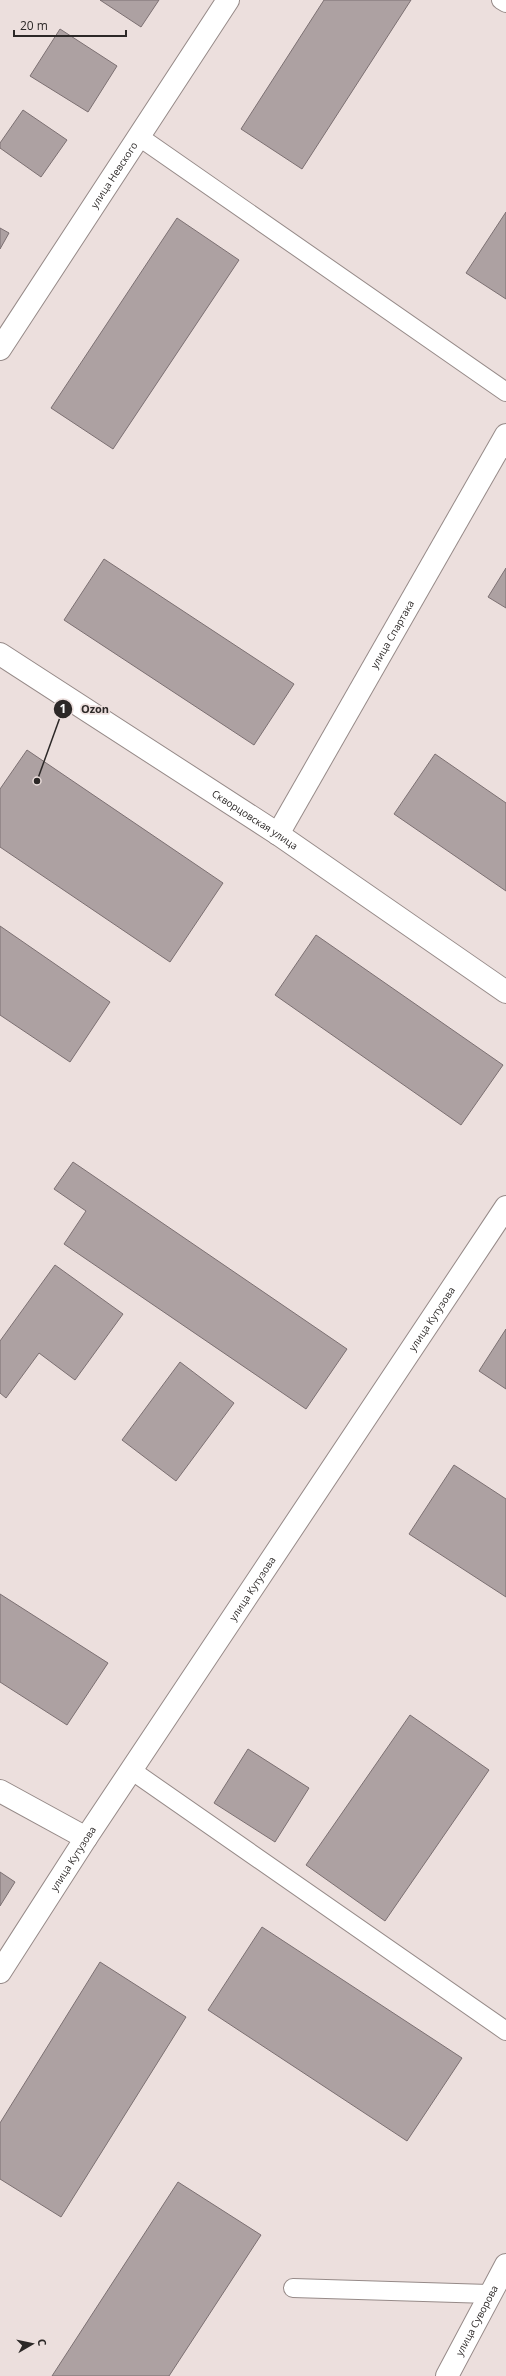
<svg xmlns="http://www.w3.org/2000/svg" width="506" height="2376" viewBox="0 0 506 2376" font-family="'Open Sans',sans-serif">
<rect width="100%" height="100%" fill="#ecdfdd"/>
<path fill="#ada1a2" stroke="#7c7072" d="M100,0H159L141,27Z
M324,0H411L302,169L241,129Z
M60,29L117,66L88,112L30,76Z
M23,110L67,140L41,177L0,148V143Z
M506,212V299L466,273Z
M177,218L239,260L113,449L51,408Z
M0,228L9,233L0,249Z
M104,559L294,684L254,745L64,620Z
M506,568V608L488,597Z
M27,750L223,883L170,962L0,847V789Z
M435,754L506,803V891L394,814Z
M0,926L110,1002L70,1062L0,1015Z
M316,935L503,1065L461,1125L275,995Z
M73,1162L347,1349L306,1409L64,1244L86,1211L54,1189Z
M55,1265L123,1314L75,1380L39,1353L6,1398L0,1393V1341Z
M506,1329V1389L479,1371Z
M180,1362L234,1403L176,1481L122,1440Z
M454,1465L506,1499V1597L409,1534Z
M0,1594L108,1663L67,1725L0,1682Z
M410,1715L489,1770L385,1921L306,1865Z
M248,1749L309,1788L275,1842L214,1803Z
M0,1872L15,1882L0,1906Z
M262,1927L462,2058L407,2141L208,2010Z
M100,1962L186,2017L61,2217L0,2179V2123Z
M178,2182L261,2235L169,2376H52Z"/>
<g fill="none" stroke-linecap="round" stroke-linejoin="round">
<defs>
<path id="service" d="M501,0L506,3
M138,136L506,392
M131,1770L506,2031
M293,2288L489,2294"/>
<g id="minor">
<path id="s1" d="M0,349L228,0"/>
<path id="s2" d="M278,834L506,435"/>
<path d="M0,1791L86,1838"/>
<path id="s3" d="M0,1972L86,1838L506,1207"/>
</g>
<g id="tertiary">
<path id="s4" d="M0,654L278,834L506,992"/>
<path id="s5" d="M447,2376L506,2265"/>
</g>
</defs>
<use href="#service" stroke="#968a88" stroke-width="20"/>
<use href="#minor" stroke="#968a88" stroke-width="24"/>
<use href="#tertiary" stroke="#968a88" stroke-width="24"/>
<use href="#service" stroke="#fff" stroke-width="18"/>
<use href="#minor" stroke="#fff" stroke-width="22"/>
<use href="#tertiary" stroke="#fff" stroke-width="22"/>
</g>
<g text-anchor="middle" stroke-width="3.5" stroke-linejoin="round" paint-order="stroke">
<g font-size="10" fill="#2c2827" stroke="#ecdfdd">
<text dy="4" stroke="none"><textPath href="#s1" startOffset="208">улица Невского</textPath></text>
<text dy="4" stroke="none"><textPath href="#s2" startOffset="230">улица Спартака</textPath></text>
<text dy="4" stroke="none"><textPath href="#s4" startOffset="304">Скворцовская улица</textPath></text>
<text dy="4" stroke="none"><textPath href="#s3" startOffset="783">улица Кутузова</textPath></text>
<text dy="4" stroke="none"><textPath href="#s3" startOffset="459">улица Кутузова</textPath></text>
<text dy="4" stroke="none"><textPath href="#s3" startOffset="135">улица Кутузова</textPath></text>
<text dy="4" stroke="none"><textPath href="#s5" startOffset="63">улица Суворова</textPath></text>
</g>
</g>
<path fill="none" stroke="#2c2827" stroke-width="1.5" d="M37 781L63 709"/>
<g fill="#2c2827" stroke="#ecdfdd" stroke-width="1.5">
<circle cx="37" cy="781" r="4"/>
<circle cx="63" cy="709" r="10"/>
</g>
<g font-size="12" text-anchor="middle" font-weight="bold" fill="#fff">
<text x="63" y="713">1</text>
</g>
<g font-size="11" text-anchor="middle" font-weight="bold" fill="#2c2827" stroke="#ecdfdd" stroke-width="3.5" stroke-linejoin="round" paint-order="stroke">
<text x="95" y="713">Ozon</text>
</g>
<g transform="translate(32 2344) rotate(81)" stroke="#ecdfdd" stroke-width="3" paint-order="stroke">
<path d="M0-3L7 15L0 10L-7 15Z" fill="#2c2827"/>
<text y="-6" font-size="11" font-weight="bold" text-anchor="middle" fill="#2c2827">С</text>
</g>
<path d="M14 30v6h112v-6" fill="none" stroke="#2c2827" stroke-width="2"/>
<text x="20" y="30" font-size="12" fill="#2c2827" stroke="#ecdfdd" stroke-width="3" paint-order="stroke">20 m</text>
</svg>
